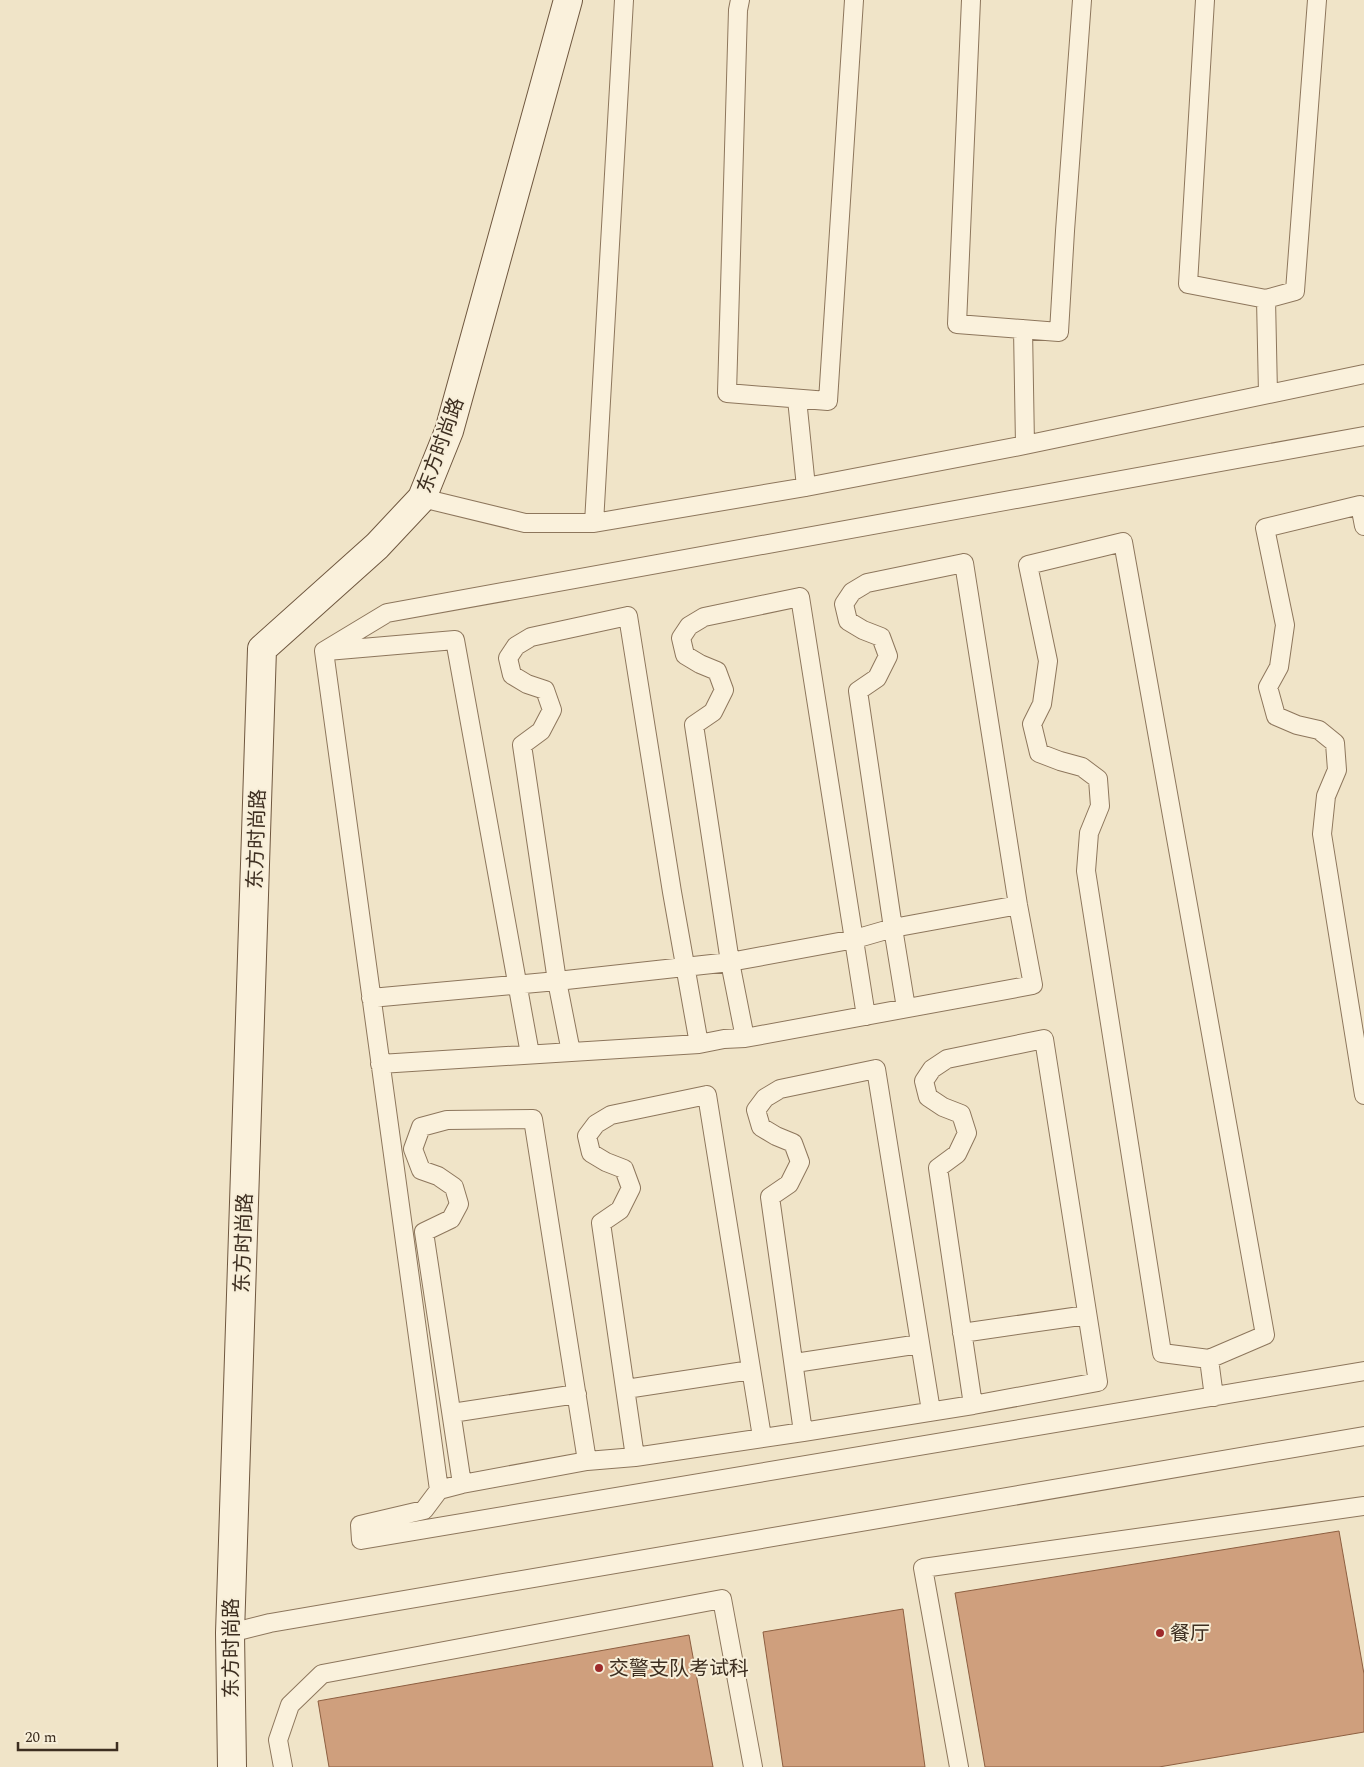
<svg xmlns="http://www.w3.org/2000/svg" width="1364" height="1767" viewBox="0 0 1364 1767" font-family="Spectral,'Noto Sans SC',serif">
<rect width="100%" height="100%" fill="#f0e4c8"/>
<path fill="#cf9f7d" stroke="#8d5f41" d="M1339,1531L1364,1674V1732L1159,1767H985L955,1593Z
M903,1609L925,1767H783L763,1632Z
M689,1635L713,1767H329L318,1701Z"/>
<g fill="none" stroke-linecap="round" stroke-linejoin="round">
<defs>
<path id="service" d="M740,0L738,10L727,393L828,401L854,0
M971,0L957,324L1059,332L1065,231L1082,0
M1205,0L1188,284L1266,299L1295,291L1317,0
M1266,299L1268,394
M1023,329L1025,445
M797,399L806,487
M422,498L525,523H594L806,487L1025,445L1364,374
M594,523L624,0
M1364,526L1360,505L1265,528L1285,625L1279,667L1268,687L1276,716L1297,725L1319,730L1335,743L1337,770L1326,796L1322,834L1364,1095
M1123,542L1265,1335L1209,1359L1162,1353L1086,871L1089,833L1100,806L1098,779L1082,767L1060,761L1039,753L1032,724L1042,704L1048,661L1028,565Z
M327,651L455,640L530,1054
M371,998L557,981L571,1052
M866,1016L800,597L704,617L689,626L681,638L685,655L700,664L717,671L724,690L713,712L694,725L730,962L855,939L893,928L906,1008
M1044,1039L1098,1382L973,1405L938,1168L957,1154L967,1133L961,1114L943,1107L928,1097L924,1081L932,1069L947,1059Z
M699,1044L672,892L628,616L531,637L516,646L508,658L512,675L527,684L545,690L552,710L541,731L522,745L557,981L730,962L745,1038
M380,1064L699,1044L724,1039L745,1038L1033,985L1018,905L964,563L867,583L852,592L844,604L848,621L863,630L881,637L888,656L877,678L858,691L893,928L1018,905
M962,1333L1087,1315
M1209,1359L1214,1397
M795,1363L920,1344
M626,1389L751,1370
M931,1411L876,1069L780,1089L765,1098L756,1110L761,1127L776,1136L793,1143L800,1162L789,1184L770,1197L803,1432L973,1405
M452,1413L577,1394
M762,1437L707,1095L611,1115L596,1124L587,1136L591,1153L606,1162L624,1169L631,1188L620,1210L601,1223L635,1457L803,1432
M587,1461L533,1119L447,1120L421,1127L413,1149L421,1170L438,1176L454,1187L459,1204L451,1219L424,1232L462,1484L587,1461L635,1457
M462,1484L439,1490L324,651L387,613L1364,436
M439,1490L424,1510L360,1525L361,1540L1364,1371
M230,1633L270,1623L1364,1436
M283,1767L278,1740L290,1705L322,1674L722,1599L753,1767
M959,1767L923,1568L1364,1506"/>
<path id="secondary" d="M232,1767L230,1633L262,649L377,546L422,498L449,431L568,0"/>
</defs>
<use href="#service" stroke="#8d765c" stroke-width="20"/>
<use href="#secondary" stroke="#6f573f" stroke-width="30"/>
<use href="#service" stroke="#faf1dc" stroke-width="18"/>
<use href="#secondary" stroke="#faf1dc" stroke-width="28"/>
</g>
<g fill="#9e2a2b" stroke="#f7eed8" stroke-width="2">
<circle cx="1160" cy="1633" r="5"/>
<circle cx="599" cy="1668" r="5"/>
</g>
<g text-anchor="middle" stroke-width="4" stroke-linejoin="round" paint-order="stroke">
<g font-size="20" fill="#3d2e20" stroke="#f7eed8">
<text transform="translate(440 445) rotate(-70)" y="7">东方时尚路</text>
<text transform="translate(256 839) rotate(-88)" y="7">东方时尚路</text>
<text transform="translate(243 1243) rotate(-88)" y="7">东方时尚路</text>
<text transform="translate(231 1648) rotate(-90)" y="7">东方时尚路</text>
</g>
<g font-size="20" fill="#3d2e20" stroke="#f7eed8" text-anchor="start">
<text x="1170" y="1640">餐厅</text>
<text x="609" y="1675">交警支队考试科</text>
</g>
</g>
<path d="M18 1742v8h99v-8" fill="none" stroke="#3d2e20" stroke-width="2.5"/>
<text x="25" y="1742" font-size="15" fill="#3d2e20" stroke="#f7eed8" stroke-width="4" paint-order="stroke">20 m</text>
</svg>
